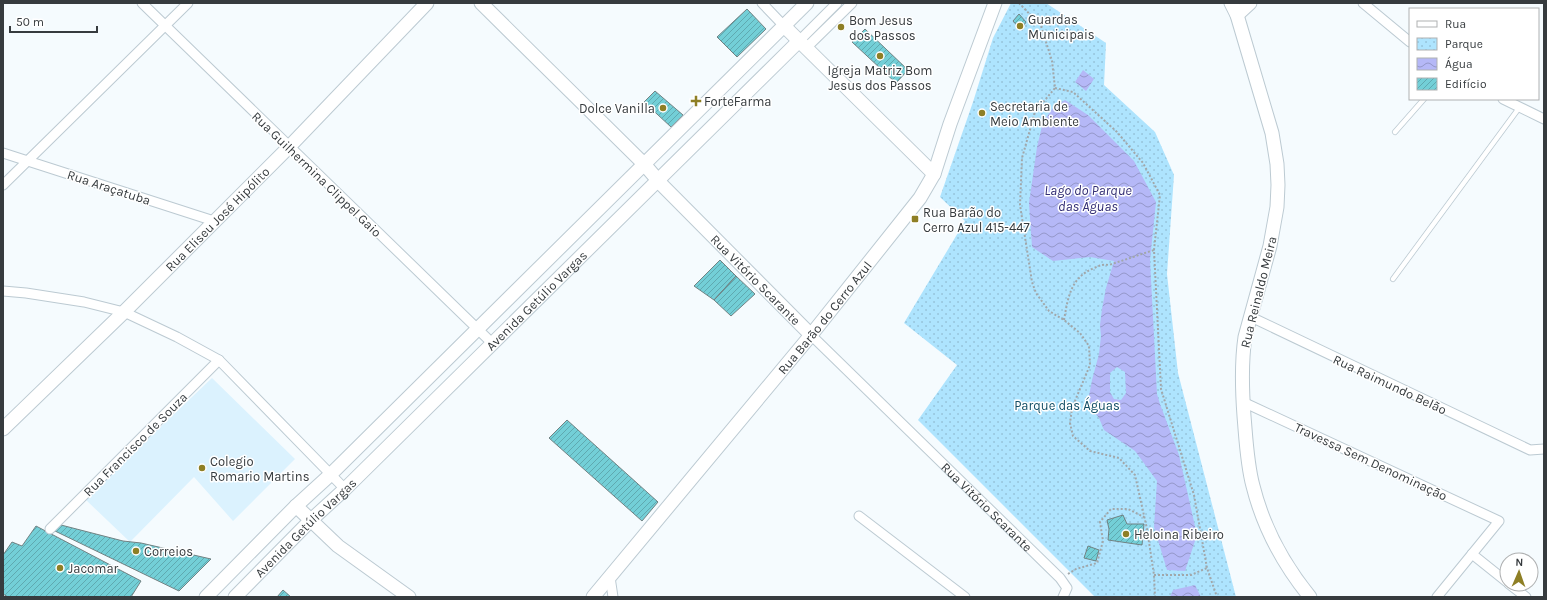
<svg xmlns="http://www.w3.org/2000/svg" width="1547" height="600" viewBox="0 0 1547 600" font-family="Karla,sans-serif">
<defs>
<pattern id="park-dots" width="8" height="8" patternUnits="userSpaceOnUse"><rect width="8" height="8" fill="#aee4fe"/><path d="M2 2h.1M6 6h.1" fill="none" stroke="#96c4db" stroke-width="1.8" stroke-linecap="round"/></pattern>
<pattern id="water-waves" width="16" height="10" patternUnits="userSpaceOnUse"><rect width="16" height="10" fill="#b5b8f7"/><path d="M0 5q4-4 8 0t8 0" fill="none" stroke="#9497c9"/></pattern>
<pattern id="building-hatch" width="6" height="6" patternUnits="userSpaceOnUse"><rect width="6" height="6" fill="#73cfd7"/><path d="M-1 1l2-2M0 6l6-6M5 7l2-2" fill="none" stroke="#5fa9b0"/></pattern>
</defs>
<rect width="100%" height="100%" fill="#f5fbfe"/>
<path fill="#dbf2fe" d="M212,378L295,459L233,521L194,477L130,542L86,500L153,434Z"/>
<path fill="url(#park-dots)" d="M1011,3H1046L1106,43L1104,85L1155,132L1174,175L1167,274L1178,373L1236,597H1095L918,420L957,365L904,323L965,221L940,197L973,102L993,38Z"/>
<path fill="url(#water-waves)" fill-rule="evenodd" d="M1083,70L1094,79L1086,91L1075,82Z
M1065,100L1088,115L1134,161L1156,202L1150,260L1157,394L1160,404L1179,455L1197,535L1185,571L1167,570L1154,527L1157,481L1135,451L1104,430L1099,418L1091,408L1089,396L1092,380L1099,354L1101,336L1100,325L1102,309L1106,288L1114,261L1090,257L1053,261L1032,247L1029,203L1037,147L1043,122L1053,108ZM1117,367L1125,372L1126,393L1121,400L1114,399L1110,392V373Z
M1195,585L1201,597H1170L1173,590Z"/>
<path fill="url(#building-hatch)" stroke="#718283" d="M747,9L766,29L737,57L717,37Z
M1019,14L1026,22L1021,30L1013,21Z
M865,29L908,70L896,83L852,42Z
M655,91L683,115L671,127L644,102Z
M720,260L736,276L714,300L694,286Z
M736,276L755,294L731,316L714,300Z
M567,420L658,502L642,521L549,438Z
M1123,515L1127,524H1144L1142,545L1108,540L1109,529L1107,520Z
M61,525L123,541L141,543L211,559L179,591L55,531Z
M36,526L141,581L131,597H8L3,594V555L12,542L22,546Z
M1088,546L1099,550L1096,561L1084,558Z
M283,590L291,597H277Z"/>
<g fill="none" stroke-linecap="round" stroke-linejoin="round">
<defs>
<path id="lane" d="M1395,132L1424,99
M1393,279L1519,108"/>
<g id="street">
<path d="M142,3L492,343"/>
<path d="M762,3L784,26"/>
<path d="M1363,3L1410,42"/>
<path d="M799,41L837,3"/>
<path d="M806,48L852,3"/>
<path d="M1503,99L1544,119"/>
<path d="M3,153L214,221"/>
<path d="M3,185L188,3"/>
<path d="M3,291L26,293L84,302L124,312L177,337L219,360L345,489"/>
<path d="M1251,317L1530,450L1544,449"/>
<path id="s1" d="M811,335L1060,578L1067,588L1063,597"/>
<path d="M1243,402L1499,521L1437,597"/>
<path d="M859,516L965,597"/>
<path d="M50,529L219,360"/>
<path d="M1472,554L1507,582"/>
<path d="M610,577L613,597"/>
<path d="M1509,584L1526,597"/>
</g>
<g id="secondary">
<path id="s2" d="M481,3L644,164L662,185L811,335"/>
<path d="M1231,3L1237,15L1272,133L1277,164L1278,185L1277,207L1270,246L1245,337C1241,364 1242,389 1244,416C1246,439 1247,464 1253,486C1263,526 1284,565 1310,597"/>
<path d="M1237,15L1250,3"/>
<path d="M784,26L934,174"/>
<path id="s3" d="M3,429L124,312L289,147L427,3"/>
<path d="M296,506L338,546L409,597"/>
<path d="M206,597L296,506L330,475L807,3"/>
<path id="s4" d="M235,597L310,521L345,489L799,41"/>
<path id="s5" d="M593,597L811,335L920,198L934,174L950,124L995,3"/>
</g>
</defs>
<use href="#lane" stroke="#bccad2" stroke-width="6"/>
<use href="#street" stroke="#bccad2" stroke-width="11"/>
<use href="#secondary" stroke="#bccad2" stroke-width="15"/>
<path stroke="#a1a7aa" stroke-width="2" stroke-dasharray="2 2" stroke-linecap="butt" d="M1019,3L1041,26L1052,61L1055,88L1035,112L1022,158L1020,205L1032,282L1036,293L1049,311L1064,320L1080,333L1089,346L1090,365L1072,408L1070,423L1073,436L1090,451L1119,458L1135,475L1147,529L1154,575L1155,597
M1055,88L1073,92L1117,132L1143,163L1160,195L1154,250L1161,389L1194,495L1207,568L1217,597
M1064,320C1068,298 1070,278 1094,268C1099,266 1102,264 1109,265L1154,250
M1068,574L1076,569L1097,563L1103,541L1100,522L1111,509H1128L1144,517
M1154,575H1191L1207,568"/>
<use href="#lane" stroke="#fff" stroke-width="4.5"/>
<use href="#street" stroke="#fff" stroke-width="9"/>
<use href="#secondary" stroke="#fff" stroke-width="13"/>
</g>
<g fill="#8e7f25" stroke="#fff" stroke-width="1.5">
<circle cx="1020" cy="26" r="4"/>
<circle cx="841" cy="27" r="4"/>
<circle cx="880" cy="56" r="4"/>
<path d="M694 95h4v4h4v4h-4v4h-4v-4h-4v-4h4z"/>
<circle cx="663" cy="108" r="4"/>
<circle cx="982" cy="113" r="4"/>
<rect x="911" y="215" width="8" height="8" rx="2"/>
<circle cx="202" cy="468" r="4"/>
<circle cx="1126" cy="534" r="4"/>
<circle cx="136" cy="551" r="4"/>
<circle cx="60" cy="568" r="4"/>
</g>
<g text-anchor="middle" stroke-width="3" stroke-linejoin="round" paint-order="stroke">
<g font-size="13" fill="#363b3e" stroke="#fff" text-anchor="start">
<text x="1028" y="24">Guardas<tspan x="1028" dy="15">Municipais</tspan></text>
<text x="849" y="25">Bom Jesus<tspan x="849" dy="15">dos Passos</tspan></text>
<text x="880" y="75" text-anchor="middle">Igreja Matriz Bom<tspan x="880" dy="15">Jesus dos Passos</tspan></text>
<text x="704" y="106">ForteFarma</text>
<text x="990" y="111">Secretaria de<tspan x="990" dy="15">Meio Ambiente</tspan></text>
<text x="655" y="113" text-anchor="end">Dolce Vanilla</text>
<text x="923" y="217">Rua Barão do<tspan x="923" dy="15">Cerro Azul 415-447</tspan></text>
<text x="210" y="466">Colegio<tspan x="210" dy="15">Romario Martins</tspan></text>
<text x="1134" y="539">Heloina Ribeiro</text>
<text x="144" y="556">Correios</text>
<text x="68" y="573">Jacomar</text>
</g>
<g font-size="13" fill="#363b3e" stroke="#fff">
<text transform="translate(317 174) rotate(44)" y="5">Rua Guilhermina Clippel Gaio</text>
<text transform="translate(109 187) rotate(18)" y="5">Rua Araçatuba</text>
<text dy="5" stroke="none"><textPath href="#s3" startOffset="300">Rua Eliseu José Hipólito</textPath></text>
<text dy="5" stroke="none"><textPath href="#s2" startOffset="390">Rua Vitório Scarante</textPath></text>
<text transform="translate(1258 292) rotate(-76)" y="5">Rua Reinaldo Meira</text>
<text dy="5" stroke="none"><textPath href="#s4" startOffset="423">Avenida Getúlio Vargas</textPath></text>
<text dy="5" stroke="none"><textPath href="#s5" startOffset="363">Rua Barão do Cerro Azul</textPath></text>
<text transform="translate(1390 384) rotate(25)" y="5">Rua Raimundo Belão</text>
<text transform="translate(135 444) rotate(-45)" y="5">Rua Francisco de Souza</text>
<text transform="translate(1371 461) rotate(25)" y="5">Travessa Sem Denominação</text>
<text dy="5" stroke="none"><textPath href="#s1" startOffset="246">Rua Vitório Scarante</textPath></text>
<text dy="5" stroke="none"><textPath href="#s4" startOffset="99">Avenida Getúlio Vargas</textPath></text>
</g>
<g font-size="13" fill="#104d65" stroke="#fff">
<text x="1067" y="410">Parque das Águas</text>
</g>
<g font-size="14" font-style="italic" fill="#322d74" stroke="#fff">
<text x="1088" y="195">Lago do Parque<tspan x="1088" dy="16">das Águas</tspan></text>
</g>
</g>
<rect width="1547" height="600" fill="none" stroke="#363b3e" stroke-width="8"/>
<rect x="1409" y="8" width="130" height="92" fill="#ffffff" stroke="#afb1b2"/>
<rect x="1417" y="21" width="20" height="6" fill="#ffffff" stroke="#afb1b2"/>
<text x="1445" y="28" font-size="12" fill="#363b3e">Rua</text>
<rect x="1417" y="38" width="20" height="12" fill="url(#park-dots)" stroke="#afb1b2"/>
<text x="1445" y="48" font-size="12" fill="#363b3e">Parque</text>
<rect x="1417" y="58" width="20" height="12" fill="url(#water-waves)" stroke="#afb1b2"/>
<text x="1445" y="68" font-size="12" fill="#363b3e">Água</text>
<rect x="1417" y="78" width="20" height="12" fill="url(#building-hatch)" stroke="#afb1b2"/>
<text x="1445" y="88" font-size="12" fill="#363b3e">Edifício</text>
<g transform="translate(1519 572) rotate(2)"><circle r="19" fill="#ffffff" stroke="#afb1b2"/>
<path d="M0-3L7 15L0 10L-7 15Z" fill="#8e7f25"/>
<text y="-6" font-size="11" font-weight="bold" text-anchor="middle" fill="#363b3e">N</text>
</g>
<path d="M10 26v6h87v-6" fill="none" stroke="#363b3e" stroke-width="2"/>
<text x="16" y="26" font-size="12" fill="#363b3e" stroke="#ffffff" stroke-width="3" paint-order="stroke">50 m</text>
</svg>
